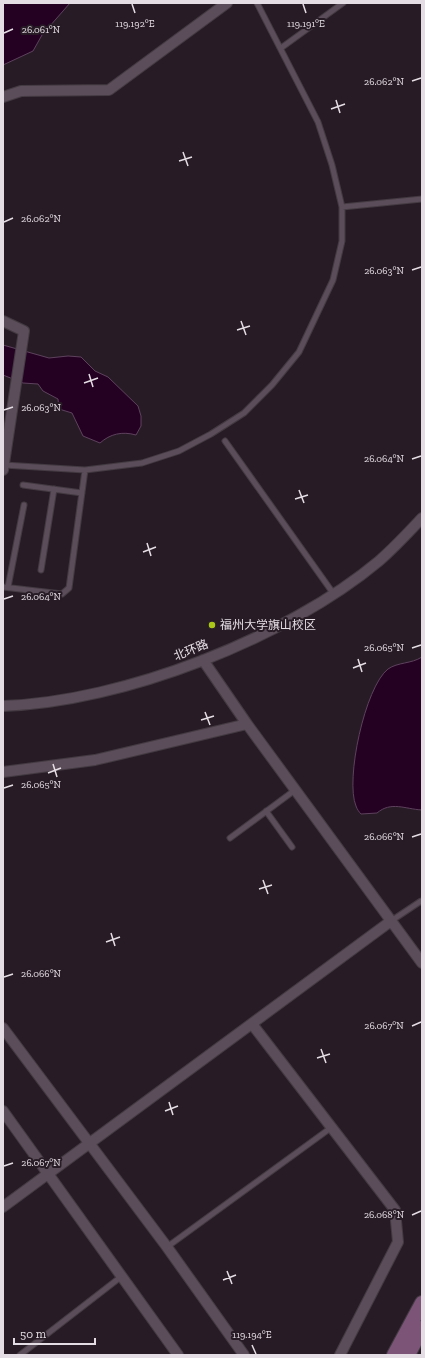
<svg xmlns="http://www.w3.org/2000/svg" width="425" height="1358" viewBox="0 0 425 1358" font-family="'Zilla Slab','Noto Sans SC',serif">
<rect width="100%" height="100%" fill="#271c26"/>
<path fill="#240023" stroke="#5e425d" d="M3,3H70L42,35L33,51L3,65Z
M3,345L49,358L68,356L81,357L95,371L108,377L138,406L141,416V426L136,435C122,431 110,434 100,443L83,436L72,413L59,409L58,399L43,391L38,384L23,383L3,375Z
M422,657V810C405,809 391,801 377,813L361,814C359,812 357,809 356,806C345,780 365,687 388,669C398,662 411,664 422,657Z"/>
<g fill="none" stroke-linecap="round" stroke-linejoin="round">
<defs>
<path id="service" d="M281,48L343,3
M342,207L422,199
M225,441L333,593
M4,465L85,470L142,463L179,451L211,434L244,413L272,385L299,352L333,280L342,241V207L332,165L318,122L257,3
M23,485L82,493
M41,570L54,489
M3,587L62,594L69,588L85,470
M8,587L24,505
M266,811L292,847
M230,838L295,790
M391,921L421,901L422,902
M167,1247L332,1127
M20,1355L122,1276"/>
<path id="minor" d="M3,97L21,91L109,90L227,3
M3,321L24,331L3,470
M203,660L247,724L422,963
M3,706C123,702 287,638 379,561C394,548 408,533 422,518
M3,772L95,760L247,724
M252,1024L395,1210L398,1242L340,1355
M3,1028L167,1247L244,1355
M3,1111L178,1355
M3,1207L391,921"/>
<path id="secondary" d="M394,1355L422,1303
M408,1355L422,1328"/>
</defs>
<use href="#service" stroke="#433a42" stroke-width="7"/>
<use href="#minor" stroke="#433a42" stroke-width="12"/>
<use href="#secondary" stroke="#433a42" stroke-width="16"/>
<use href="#service" stroke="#5b4d59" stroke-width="5"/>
<use href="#minor" stroke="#5b4d59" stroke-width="10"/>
<use href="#secondary" stroke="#7b5478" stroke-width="14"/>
</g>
<path fill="none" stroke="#e5dde4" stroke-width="1.5" d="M132,4L135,13M303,4L306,13M4,33L13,29M412,81L421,78M336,100L340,113M331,109L345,104M183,152L188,166M179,161L192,157M4,222L13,218M412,270L421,267M241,321L246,335M237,330L250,326M89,374L93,387M84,383L98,378M4,410L13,407M412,459L421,456M299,490L304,503M295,499L308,495M147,543L151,556M143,552L156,547M4,599L13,596M412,648L421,645M358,659L362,672M353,668L366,663M205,712L210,725M201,720L214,716M53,764L57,777M48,773L61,768M4,788L13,785M412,837L421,834M263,880L268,894M259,889L272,885M111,933L115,946M106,942L120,937M4,977L13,974M412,1026L421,1022M321,1049L326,1063M317,1058L330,1054M169,1102L173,1115M165,1111L178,1106M4,1166L13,1163M412,1215L421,1211M227,1271L232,1284M223,1280L236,1275M252,1345L256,1354"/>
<circle fill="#aac717" stroke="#271c26" stroke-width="1.5" cx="212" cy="625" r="4"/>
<g text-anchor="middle" stroke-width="4" stroke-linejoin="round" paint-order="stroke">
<g font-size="12" fill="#e5dde4" stroke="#271c26" text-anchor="start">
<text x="220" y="629">福州大学旗山校区</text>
</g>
<g font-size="12" fill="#e5dde4" stroke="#271c26">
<text transform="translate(191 650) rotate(-22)" y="4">北环路</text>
</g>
</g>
<g font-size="10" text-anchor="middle" fill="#e5dde4" stroke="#271c26" stroke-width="4" stroke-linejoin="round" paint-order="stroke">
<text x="135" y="27">119.192°E</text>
<text x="306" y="27">119.191°E</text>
<text x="41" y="33">26.061°N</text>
<text x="384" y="85">26.062°N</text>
<text x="41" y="222">26.062°N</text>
<text x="384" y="274">26.063°N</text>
<text x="41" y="411">26.063°N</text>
<text x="384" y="462">26.064°N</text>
<text x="41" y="600">26.064°N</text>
<text x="384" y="651">26.065°N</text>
<text x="41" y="788">26.065°N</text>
<text x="384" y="840">26.066°N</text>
<text x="41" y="977">26.066°N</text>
<text x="384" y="1029">26.067°N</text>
<text x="41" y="1166">26.067°N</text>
<text x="384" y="1218">26.068°N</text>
<text x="252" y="1338">119.194°E</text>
</g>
<rect width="425" height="1358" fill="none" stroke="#e5dde4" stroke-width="8"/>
<path d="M14 1338v6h81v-6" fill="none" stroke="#e5dde4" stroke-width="2"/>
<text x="20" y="1338" font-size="12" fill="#e5dde4" stroke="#271c26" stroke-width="3" paint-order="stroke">50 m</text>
</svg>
